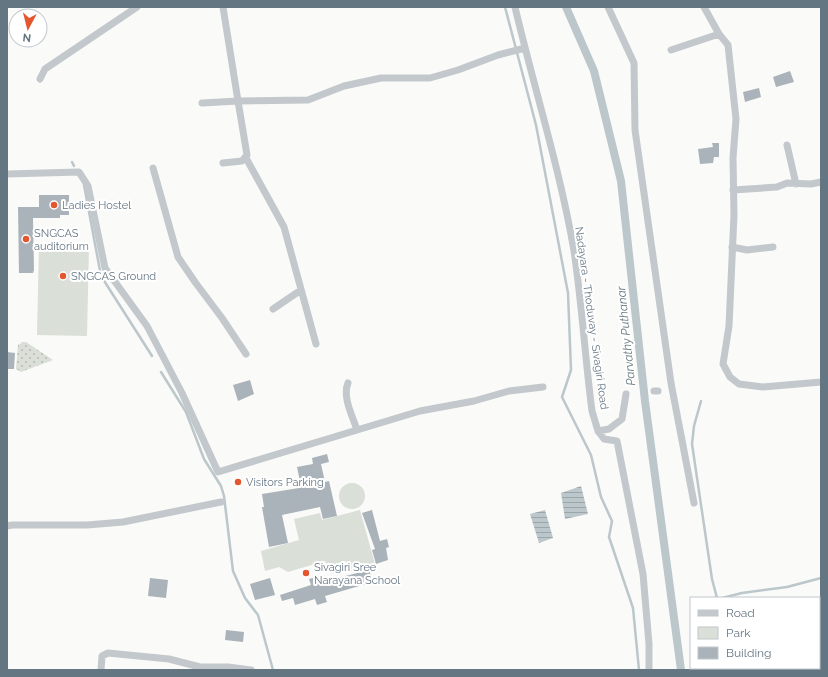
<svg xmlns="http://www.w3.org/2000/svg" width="828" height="677" viewBox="0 0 828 677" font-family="Raleway,sans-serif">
<defs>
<pattern id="grass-dots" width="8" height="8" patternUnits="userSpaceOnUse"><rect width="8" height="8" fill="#dadfd7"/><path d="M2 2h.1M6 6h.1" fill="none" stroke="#b4b9b4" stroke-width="1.8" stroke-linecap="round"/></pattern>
<pattern id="water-rules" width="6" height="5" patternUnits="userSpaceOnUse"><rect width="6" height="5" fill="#bbc7cb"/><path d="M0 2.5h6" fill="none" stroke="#9ca6aa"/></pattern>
</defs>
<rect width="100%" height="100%" fill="#fafaf8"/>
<path fill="url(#grass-dots)" d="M23,342H26L53,360L21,372L16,369L18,345Z"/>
<path fill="#dadfd7" d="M39,244L89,245L87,336L37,335Z
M339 496a13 13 0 1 1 26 0a13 13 0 1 1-26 0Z
M360,510L375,564L349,572L346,561L327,566L325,561L288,572L279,567L265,571L261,551L299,540L294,519L320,513L322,520Z"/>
<path fill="url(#water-rules)" d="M581,486L588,514L565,519L561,493Z
M545,510L553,538L539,543L530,514Z"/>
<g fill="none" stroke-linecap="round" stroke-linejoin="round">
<path stroke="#bbc7cb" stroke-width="2.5" d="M505,7L536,125L568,293L571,370L562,397L591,455L601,497L612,521L609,537L633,608L639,670
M72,162L74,166
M84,185L101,276L152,356
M161,372L186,412L204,459L221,486L224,496L233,571L245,598L258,615L273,670
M701,401L694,426L692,444L712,579L717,598
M722,598L742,593L787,587L821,578
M729,668V670"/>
<path stroke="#bbc7cb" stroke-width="8" d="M566,7L594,71L621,181L645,401L681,670"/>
</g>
<path fill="#aab3b9" d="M790,71L794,82L776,87L773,77Z
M759,88L761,97L745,102L743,92Z
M712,143H719V157H714L713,163L700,164L698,149L713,147Z
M39,195H69V215H60V218H33L34,270L33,273H19L18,207H39Z
M7,352L15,353L14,369H7Z
M250,380L254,394L238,401L233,385Z
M327,454L329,462L321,464L325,482L329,481L337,516L323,519L320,507L282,515L288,543L269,547L262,507H264L262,494L299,488L301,486L297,467L313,464L312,458Z
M372,510L380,541L387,539L389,547L386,548L388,560L376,564L372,550L375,549L362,513Z
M369,570L373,582L325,596L327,602L317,605L315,599L295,605L293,598L282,601L280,595L311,585L309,579L320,576L322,582Z
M150,578L168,580L166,598L148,596Z
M270,578L275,595L255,600L250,584Z
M226,630L244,632L243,642L225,640Z"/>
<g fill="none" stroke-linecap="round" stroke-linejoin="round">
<path stroke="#c3c8cc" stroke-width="7" d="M515,7C534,88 560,169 574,251C582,304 585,358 592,411L598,431L604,439L617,441L643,574L649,644V670
M608,7L634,63L635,130L671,383L694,503
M704,7L719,34L728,45L736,119L733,158L734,215L729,326L723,364L730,377L739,384L763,387L821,382
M671,50L719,34
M40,79L45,69L137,7
M202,103L238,101L223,7
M787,145L796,184
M246,158L284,227L316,344
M223,163L242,161L247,155L238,101L308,100L344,86L381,78H430L458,70L498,55L525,48
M153,168L178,257L195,282L222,318L246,354
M7,174L79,172L88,186L105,268L147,326L182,393L218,472L420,411L474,401L509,391L543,387
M733,190L777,187L787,183L811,184L821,182
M732,247L747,250L773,247
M273,309L301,290
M348,383C342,397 353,417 357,430
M654,391H658
M598,431L609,429L622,419L626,394
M7,526L12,525H87L123,522L221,502
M101,670L102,656L108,653L169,659L200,667H228L251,670"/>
</g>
<g fill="#e4572e" stroke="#fff" stroke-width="1.5">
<circle cx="54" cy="205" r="4"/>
<circle cx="26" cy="239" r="4"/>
<circle cx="63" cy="276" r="4"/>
<circle cx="238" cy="482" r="4"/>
<circle cx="306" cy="573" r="4"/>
</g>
<g text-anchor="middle" stroke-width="4" stroke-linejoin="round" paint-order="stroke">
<g font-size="11" fill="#657683" stroke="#fff" text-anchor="start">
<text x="62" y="209">Ladies Hostel</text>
<text x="34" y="237">SNGCAS<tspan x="34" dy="13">auditorium</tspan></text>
<text x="71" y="280">SNGCAS Ground</text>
<text x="246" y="486">Visitors Parking</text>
<text x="314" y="571">Sivagiri Sree<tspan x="314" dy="13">Narayana School</tspan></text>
</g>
<g font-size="11" fill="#657683" stroke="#fff">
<text transform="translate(592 318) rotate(82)" y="4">Nadayara - Thoduvay - Sivagiri Road</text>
</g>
<g font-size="12" font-style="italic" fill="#60757c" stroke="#fff">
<text transform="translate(626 336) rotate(-96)" y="4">Parvathy Puthanar</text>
</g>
</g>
<rect width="828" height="677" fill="none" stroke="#657683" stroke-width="16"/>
<rect x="690" y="597" width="130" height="72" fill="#ffffff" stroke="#c1c8cd"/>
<rect x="698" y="610" width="20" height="6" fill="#c3c8cc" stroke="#c1c8cd"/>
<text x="726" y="617" font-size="12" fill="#657683">Road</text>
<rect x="698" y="627" width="20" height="12" fill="#dadfd7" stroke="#c1c8cd"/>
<text x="726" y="637" font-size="12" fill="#657683">Park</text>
<rect x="698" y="647" width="20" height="12" fill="#aab3b9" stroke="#c1c8cd"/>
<text x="726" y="657" font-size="12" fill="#657683">Building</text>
<g transform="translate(28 28) rotate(187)"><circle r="19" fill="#ffffff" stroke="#c1c8cd"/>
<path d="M0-3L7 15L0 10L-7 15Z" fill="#e4572e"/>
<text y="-6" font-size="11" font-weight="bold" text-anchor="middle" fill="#657683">N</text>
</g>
</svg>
